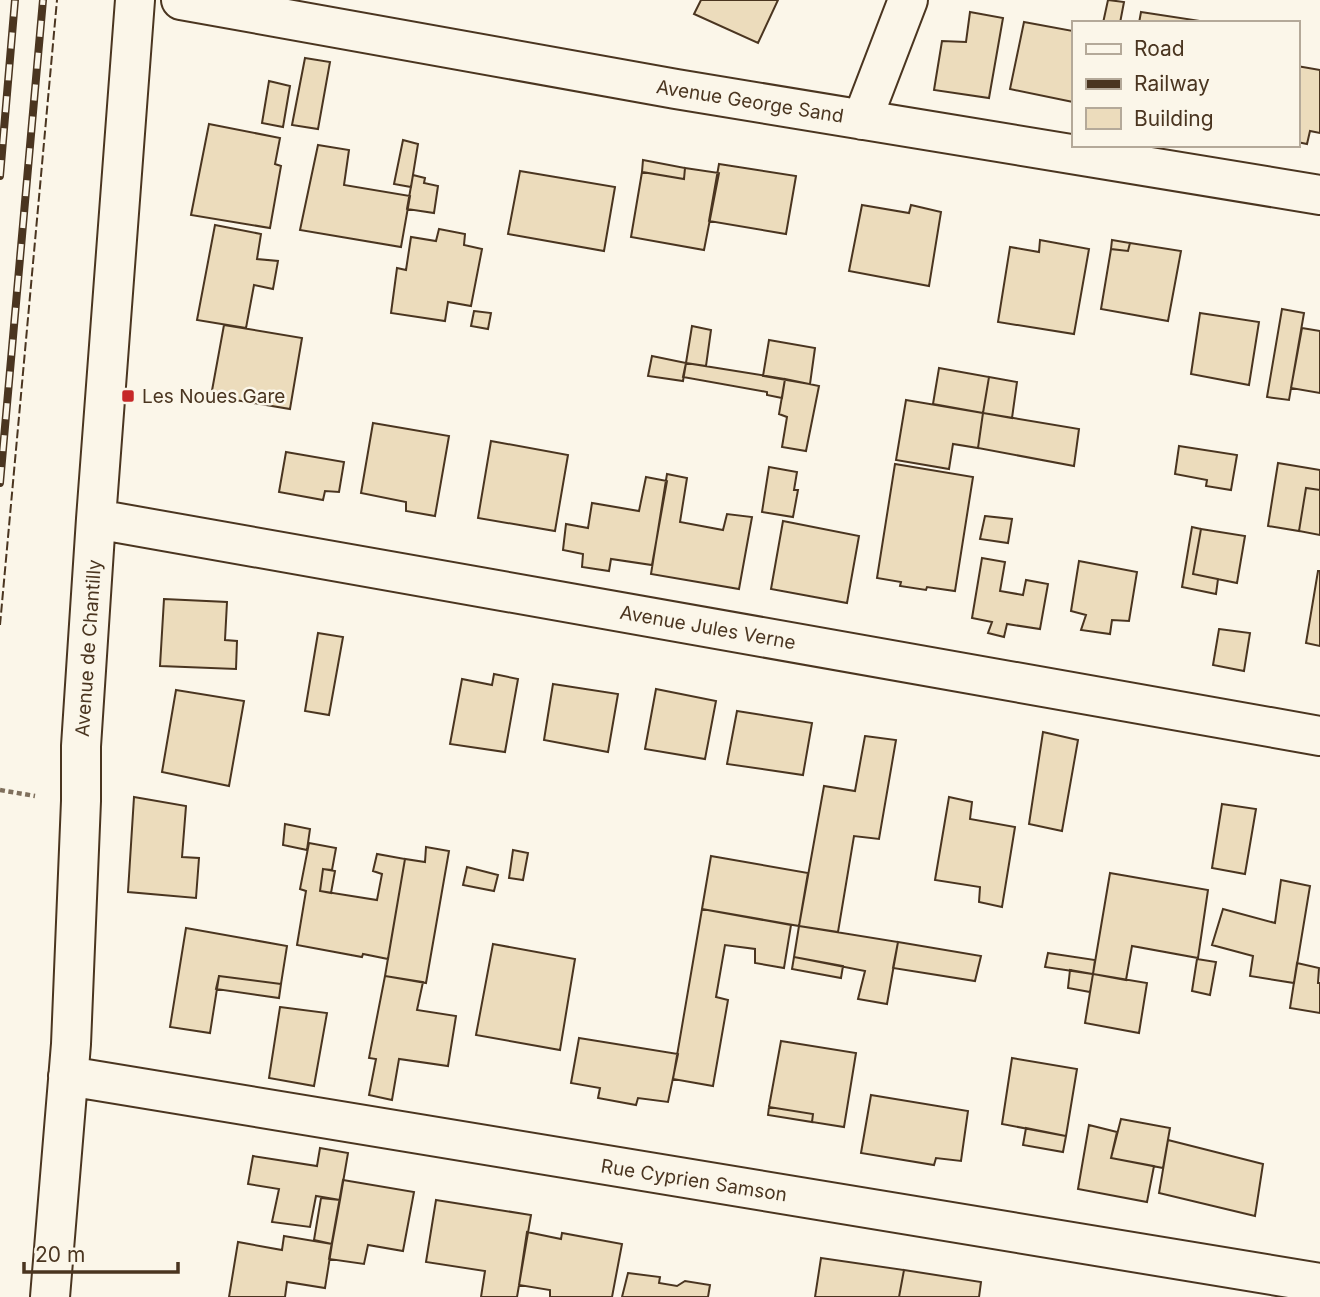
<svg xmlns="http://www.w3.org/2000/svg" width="1320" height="1297" viewBox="0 0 1320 1297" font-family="Inter,sans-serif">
<rect width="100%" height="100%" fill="#fbf6e9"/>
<path fill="#ecdcbc" stroke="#4a3520" stroke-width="2" d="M701,0H778L758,43L694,14Z
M1108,0L1124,2L1120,23H1103Z
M970,12L1003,18L989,98L934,90L942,41L966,42Z
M1141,12L1207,22V23H1139Z
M1024,22L1073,31V102L1010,89Z
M305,58L330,62L318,129L292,125Z
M1297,66L1320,70V133L1310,131L1307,144L1297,142Z
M269,81L290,86L283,127L262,123Z
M209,124L280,138L275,164L281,166L270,228L191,215Z
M403,140L418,144L411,187L394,184Z
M318,145L349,150L344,185L410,196L401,247L300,230Z
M643,160L685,168L684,179L642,172Z
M719,164L796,176L786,234L709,221Z
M685,168L719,173L704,250L631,237L642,172L684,179Z
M520,171L615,187L604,251L508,234Z
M413,175L425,178L424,183L438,186L434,213L407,209Z
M862,205L909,213L911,205L941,212L929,286L849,271Z
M215,225L261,234L257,259L278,261L273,289L254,285L246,328L197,320Z
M439,229L465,234L464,245L482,249L471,306L448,302L445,321L391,313L397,268L406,270L411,237L436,241Z
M1040,240L1089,249L1074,334L998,322L1010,247L1039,252Z
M1112,240L1130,243L1128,251L1111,249Z
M1130,243L1181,251L1168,321L1101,309L1111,249L1128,251Z
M1282,309L1304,313L1289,400L1267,397Z
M474,311L491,313L488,329L471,326Z
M1200,313L1259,322L1249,385L1191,374Z
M224,325L302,338L290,409L211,396Z
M692,326L711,330L706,366L686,363Z
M1302,328L1320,331V393L1291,388Z
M769,340L815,348L810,384L763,376Z
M652,356L686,363L683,381L648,376Z
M686,363L785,379L782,398L767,395V392L683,377Z
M939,368L989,377L983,413L933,404Z
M989,377L1017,382L1012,418L983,413Z
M785,379L819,386L806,451L782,447L787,417L779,414Z
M906,400L983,413L978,448L953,444L949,469L896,460Z
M983,413L1079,429L1074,466L978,448Z
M373,423L449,436L435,516L406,511V502L361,493Z
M491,441L568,455L555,531L478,518Z
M1179,446L1237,455L1231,490L1206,486L1207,480L1175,474Z
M286,452L344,462L339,492L325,491L323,500L279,492Z
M1278,463L1320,470V490L1306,488L1299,531L1268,526Z
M895,464L973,477L955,591L927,587L926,590L900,586L901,582L877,578Z
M769,467L797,472L794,490H798L793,517L762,512Z
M667,474L687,478L680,522L723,530L727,514L752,517L739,589L651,574Z
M646,477L667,481L652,565L611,559L609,571L582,567L583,554L563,550L566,524L588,528L592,503L639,511Z
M1306,488L1320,490V535L1299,531Z
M985,516L1012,519L1008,543L980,539Z
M783,521L859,536L847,603L771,589Z
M1192,527L1201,529L1193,574L1218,579L1216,594L1182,587Z
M1201,529L1245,536L1237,583L1193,574Z
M982,558L1005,562L1000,591L1023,595L1026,580L1048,584L1040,629L1007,624L1004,637L988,633L992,622L972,618Z
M1079,561L1137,572L1129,621L1112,620L1110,634L1081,630L1086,615L1071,611Z
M1318,571H1320V646L1306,643Z
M164,599L227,602L225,640L237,641L236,669L160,666Z
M1219,629L1250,633L1244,671L1213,665Z
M318,633L343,637L329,715L305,711Z
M494,674L518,679L505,752L450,744L462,679L492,685Z
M553,684L618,694L608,752L544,740Z
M656,689L716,701L705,759L645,749Z
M176,690L244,701L229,786L162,772Z
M737,711L812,723L803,775L727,764Z
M1043,732L1078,740L1062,831L1029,824Z
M865,736L896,740L879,839L854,836L838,932L799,926L824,786L855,791Z
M134,797L186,806L182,857L199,858L196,898L128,892Z
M949,797L972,802L970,819L1015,827L1002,907L979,902L980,887L935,880Z
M1222,804L1256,809L1245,874L1212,868Z
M285,824L310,829L307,850L283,845Z
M309,843L336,848L332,870L323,869L320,891L377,900L382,874L373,871L377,854L405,859L388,959L363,954L362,957L297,945L306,891L300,889Z
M426,847L449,851L426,983L385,976L405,859L425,862Z
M513,850L528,853L523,880L509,878Z
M711,856L808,873L799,926L702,909Z
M467,867L498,875L494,891L463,885Z
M323,869L335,871L331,893L320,891Z
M1110,873L1208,890L1198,958L1132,946L1126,980L1093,974Z
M1281,880L1310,886L1294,983L1250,976L1253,956L1212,945L1223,909L1275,923Z
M702,909L791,925L784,968L755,963V949L725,945L716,997L728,1000L713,1086L673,1079Z
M799,926L898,942L887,1004L858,999L865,971L794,957Z
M186,928L287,946L281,984L219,976L210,1033L170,1027Z
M898,942L981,956L975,981L893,968Z
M493,944L575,959L560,1050L476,1035Z
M1048,953L1095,960L1093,974L1045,967Z
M794,957L843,966L841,978L792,969Z
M1197,959L1216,962L1210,995L1192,991Z
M1297,963L1319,968L1318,983H1320V1013L1290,1008Z
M1070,970L1093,974L1090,992L1068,988Z
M1093,974L1147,983L1139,1033L1085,1023Z
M219,976L281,984L279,998L216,989Z
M385,976L423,982L417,1010L456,1016L448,1066L399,1059L392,1100L369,1095L376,1059L369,1058Z
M280,1007L327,1013L314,1086L269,1078Z
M579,1038L678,1054L668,1102L638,1098L636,1105L598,1098L600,1088L571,1083Z
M781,1041L856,1053L844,1127L812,1122L813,1114L769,1107Z
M1012,1058L1077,1069L1066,1136L1002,1124Z
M871,1095L968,1111L961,1161L936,1158L934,1165L861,1153Z
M769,1107L813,1114L812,1122L768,1115Z
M1121,1119L1170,1128L1163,1168L1111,1158Z
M1089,1125L1117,1132L1111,1158L1154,1166L1147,1202L1078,1189Z
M1026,1128L1066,1136L1063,1152L1023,1145Z
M1168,1140L1263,1164L1255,1216L1159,1193Z
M320,1148L348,1153L340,1200L316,1196L310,1227L272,1222L279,1189L248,1184L253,1156L317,1166Z
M343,1180L414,1192L403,1251L368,1245L364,1264L329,1259Z
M321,1198L340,1200L332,1244L314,1240Z
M436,1200L531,1215L517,1297H481L485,1271L426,1262Z
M527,1232L561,1239L562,1233L622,1244L612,1297H550V1290L519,1285Z
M284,1236L332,1244L325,1288L287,1282L285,1297H229L238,1242L282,1250Z
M821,1258L904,1270L899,1297H815Z
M904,1270L981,1282L979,1297H899Z
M628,1273L660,1277L659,1283L677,1286L685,1281L710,1285L708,1297H622Z"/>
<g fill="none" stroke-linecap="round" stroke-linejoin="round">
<defs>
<path id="minor" d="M181,0L676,89L1320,195
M862,120L908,0
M96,519L1320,736
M68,1076L1320,1283
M50,1297L71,1044L81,801V746L96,519L135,0"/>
</defs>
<use href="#minor" stroke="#4a3520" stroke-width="42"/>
<path stroke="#7f6f5c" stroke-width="4.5" stroke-dasharray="5 3.5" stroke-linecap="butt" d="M0,790L35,796"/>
<use href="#minor" stroke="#fbf6e9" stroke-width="38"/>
<defs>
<path id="rail" d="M0,176L15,0
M0,483L43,0"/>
</defs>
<use href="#rail" stroke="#4a3520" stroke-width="8"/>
<use href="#rail" stroke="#fbf6e9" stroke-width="5" stroke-dasharray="16" stroke-linecap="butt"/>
<path stroke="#4a3520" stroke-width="2" stroke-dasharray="9 3.5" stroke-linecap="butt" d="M0,625L57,0"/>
</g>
<rect fill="#c62828" stroke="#fbf6e9" stroke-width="2.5" x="121" y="389" width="14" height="14" rx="3.5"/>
<g text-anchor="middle" stroke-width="5" stroke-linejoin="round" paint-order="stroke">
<g font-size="19" fill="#4a3520" stroke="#fbf6e9">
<text transform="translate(750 101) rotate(9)" y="7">Avenue George Sand</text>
<text transform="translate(708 627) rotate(10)" y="7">Avenue Jules Verne</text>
<text transform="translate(88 648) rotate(-86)" y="7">Avenue de Chantilly</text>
<text transform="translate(694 1180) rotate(9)" y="7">Rue Cyprien Samson</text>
</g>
<g font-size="19" fill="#4a3520" stroke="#fbf6e9" text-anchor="start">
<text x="142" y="403">Les Noues Gare</text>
</g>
</g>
<rect x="1072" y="21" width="228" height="126" fill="#fbf6e9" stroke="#b4a999" stroke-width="2"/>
<rect x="1086" y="44" width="35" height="10" fill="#fbf6e9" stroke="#b4a999" stroke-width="2"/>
<text x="1134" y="56" font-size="21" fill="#4a3520">Road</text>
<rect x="1086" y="79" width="35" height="10" fill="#4a3520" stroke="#b4a999" stroke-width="2"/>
<text x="1134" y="91" font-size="21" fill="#4a3520">Railway</text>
<rect x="1086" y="108" width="35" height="21" fill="#ecdcbc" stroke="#b4a999" stroke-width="2"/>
<text x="1134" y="126" font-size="21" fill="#4a3520">Building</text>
<path d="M24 1262v10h154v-10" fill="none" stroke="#4a3520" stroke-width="3.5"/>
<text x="35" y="1262" font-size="21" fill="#4a3520" stroke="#fbf6e9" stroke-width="5" paint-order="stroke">20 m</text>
</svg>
